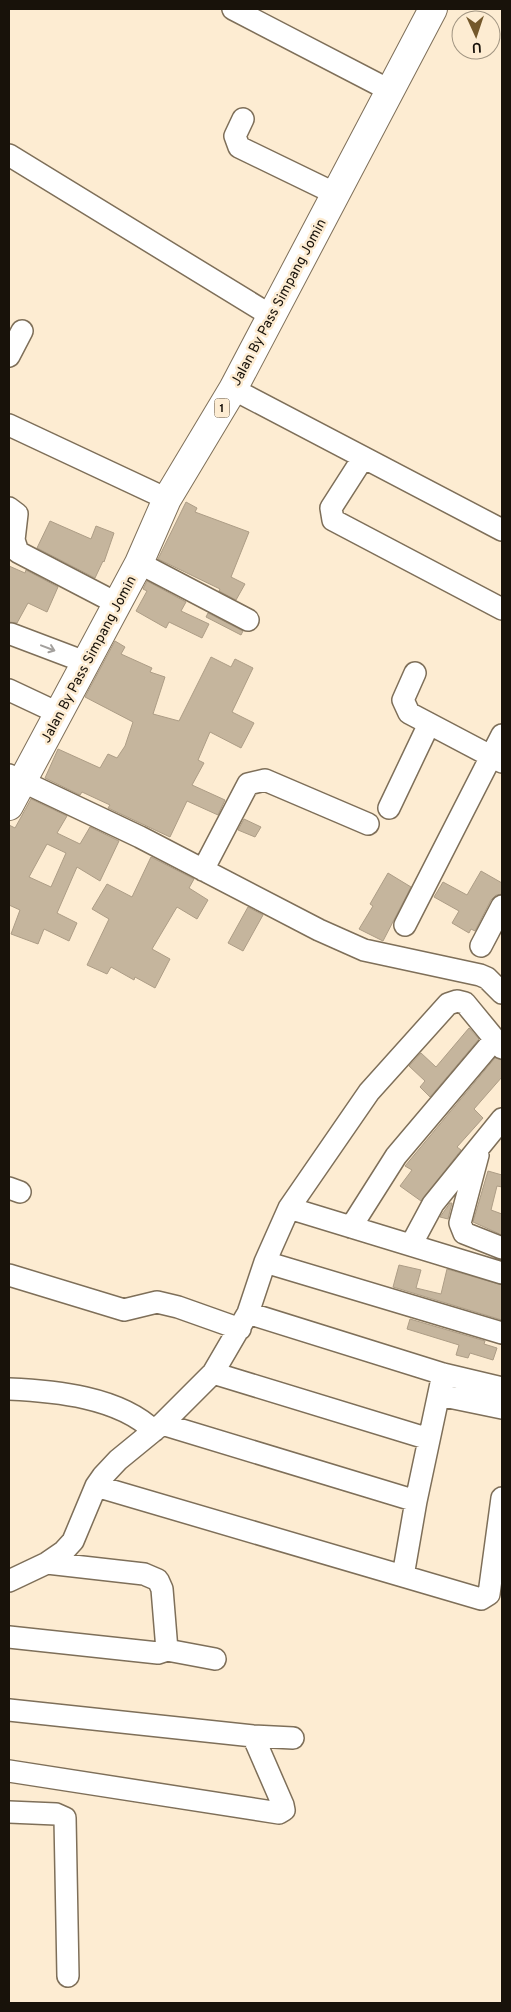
<svg xmlns="http://www.w3.org/2000/svg" width="511" height="2012" viewBox="0 0 511 2012" font-family="Overpass,sans-serif">
<rect width="100%" height="100%" fill="#fdecd2"/>
<path fill="#c5b59d" stroke="#ad9d86" fill-rule="evenodd" d="M186,502L197,508L195,512L249,532L231,577L245,584L236,600L219,591L220,589L158,559Z
M50,521L91,539L96,526L114,533L104,562L103,561L95,578L37,548Z
M9,566L25,573L26,570L58,587L47,612L28,603L17,623L9,622Z
M147,581L186,602L181,611L209,624L202,638L169,622L166,628L136,611L147,591L143,589Z
M208,613L243,631L241,635L206,617Z
M115,641L125,647L121,654L152,668L150,672L165,677L153,714L179,721L211,657L231,667L235,659L253,668L232,712L254,723L241,748L210,732L198,760L204,763L192,785L225,800L218,815L187,801L170,837L108,808L110,805L82,792L80,795L45,778L58,749L100,768L108,754L117,758L125,746L133,722L85,697Z
M31,799L67,816L57,833L80,844L90,827L119,841L100,881L77,867L57,913L77,923L69,941L44,929L38,944L11,934L20,910L9,905V825L15,828ZM47,844L66,853L51,887L29,877Z
M244,819L261,827L255,837L238,830Z
M151,857L194,879L189,888L208,900L197,919L177,907L152,949L170,959L155,988L135,977L134,980L111,967L107,974L87,965L109,919L92,909L107,884L132,897Z
M481,871L502,883V894L496,895L491,900L475,931L471,929L469,933L452,923L459,911L434,897L443,882L467,895Z
M388,873L411,887L383,941L359,929L373,906L370,904Z
M248,907L263,915L243,951L228,943Z
M469,1028L479,1039L430,1097L420,1087L425,1081L409,1066L421,1053L436,1067Z
M495,1058L502,1060V1077L474,1109L483,1118L457,1147L461,1150L421,1201L400,1186L412,1170L405,1166Z
M488,1171L502,1175V1187L497,1186L491,1210L502,1214V1235L473,1222Z
M450,1203H452L448,1219L440,1217Z
M399,1265L421,1270L416,1288L441,1294L447,1269L502,1285V1320L393,1287Z
M410,1319L485,1341L484,1344L497,1348L493,1360L470,1353L468,1358L456,1355L459,1345L407,1329Z"/>
<g fill="none" stroke-linecap="round" stroke-linejoin="round">
<defs>
<path id="minor" d="M233,9L391,91
M243,119L235,136L239,147L336,194
M9,155L270,315
M9,356L22,331
M233,389L502,530
M9,425L167,499
M363,458L331,508L333,520L502,609
M9,508L17,514L14,540L18,552L116,603
M139,563L248,620
M11,634L85,662
M415,673L403,700L409,713L502,762
M9,690L58,713
M9,775L140,837L319,930L364,950L480,975L487,978L502,993
M389,808L429,724
M203,870L248,784L265,780L272,783L368,824
M405,925L502,735
M481,946L502,906
M478,1155L460,1223L464,1233L502,1248
M9,1188L20,1192
M289,1208L502,1273
M351,1227L396,1156L495,1039
M411,1245L433,1204L502,1119
M265,1262L502,1333
M9,1275L124,1310L157,1302L178,1307L240,1329
M248,1313L443,1374L502,1388
M213,1373L429,1439
M9,1389C55,1391 119,1397 154,1431
M439,1395L502,1408
M162,1424L416,1501
M96,1486L481,1599L489,1594L502,1498
M403,1576L416,1501L443,1374
M9,1581L47,1563L63,1552L73,1541L96,1486L103,1476L118,1460L162,1424L213,1373L248,1313L265,1262L289,1208L369,1092L448,1004L457,1001L465,1003L502,1048
M9,1637L158,1653L167,1650L162,1589L158,1580L144,1574L47,1563
M167,1650L215,1659
M9,1710L253,1736L293,1738
M9,1771L279,1813L284,1810L283,1805L253,1736
M9,1812L56,1814L65,1818L68,1976"/>
<path id="highway" d="M9,806L139,563L167,499L233,389L433,9"/>
</defs>
<use href="#minor" stroke="#7e6f59" stroke-width="24"/>
<use href="#highway" stroke="#7e6f59" stroke-width="30"/>
<use href="#minor" stroke="#fff" stroke-width="21"/>
<use href="#highway" stroke="#fff" stroke-width="28"/>
</g>
<defs><path id="oneway-shaft" d="M-6 0H5M1.5-3L5.5 0L1.5 3" fill="none" stroke-width="1.6" stroke-linecap="round" stroke-linejoin="round" transform="scale(1.25)"/></defs>
<use stroke="#a3a09d" href="#oneway-shaft" transform="translate(48 648) rotate(21)"/>
<g text-anchor="middle" stroke-width="5" stroke-linejoin="round" paint-order="stroke">
<rect fill="#fdecd2" stroke="#5d5346" stroke-width="1" x="214.5" y="398.5" width="15" height="19" rx="4"/>
<g font-size="12" font-weight="bold" fill="#18120a">
<text x="222" y="412">1</text>
</g>
<g font-size="14" fill="#18120a" stroke="#fdecd2">
<text transform="translate(278 302) rotate(-62)" y="5">Jalan By Pass Simpang Jomin</text>
<text transform="translate(88 659) rotate(-62)" y="5">Jalan By Pass Simpang Jomin</text>
</g>
</g>
<rect width="511" height="2012" fill="none" stroke="#18120a" stroke-width="20"/>
<g transform="translate(476 35) rotate(177)"><circle r="24" fill="#fdecd2" stroke="#a19582"/>
<path d="M0-4L9 19L0 12L-9 19Z" fill="#74582b"/>
<text y="-8" font-size="14" font-weight="bold" text-anchor="middle" fill="#18120a">U</text>
</g>
</svg>
